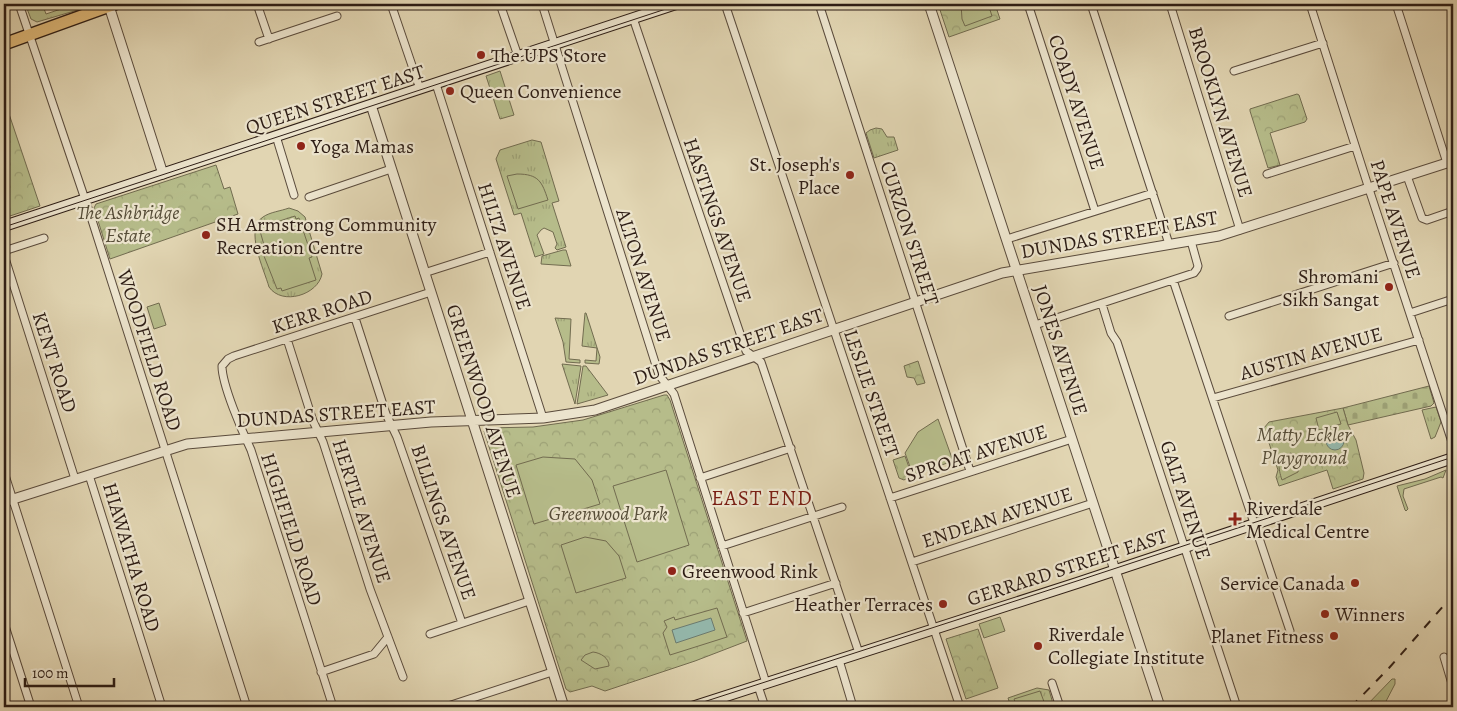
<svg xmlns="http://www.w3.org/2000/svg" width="1457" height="711" viewBox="0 0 1457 711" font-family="Alegreya,serif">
<defs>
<pattern id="grass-tufts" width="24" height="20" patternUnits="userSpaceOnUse" patternTransform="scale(1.25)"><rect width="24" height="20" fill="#b6bc8a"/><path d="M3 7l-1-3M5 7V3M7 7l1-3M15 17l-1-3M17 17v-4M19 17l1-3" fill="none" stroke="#9da176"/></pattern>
<pattern id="forest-firs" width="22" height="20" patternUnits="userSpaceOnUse" patternTransform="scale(1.25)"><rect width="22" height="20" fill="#b6bc8a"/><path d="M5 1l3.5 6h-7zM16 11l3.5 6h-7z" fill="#9da176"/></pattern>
<pattern id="cemetery-stones" width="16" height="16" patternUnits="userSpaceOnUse" patternTransform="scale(1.25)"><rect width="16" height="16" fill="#b6bc8a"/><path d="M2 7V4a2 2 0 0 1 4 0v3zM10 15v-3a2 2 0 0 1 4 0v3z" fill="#9da176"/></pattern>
<pattern id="park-crowns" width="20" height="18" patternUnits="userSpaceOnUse" patternTransform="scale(1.25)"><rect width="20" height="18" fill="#b6bc8a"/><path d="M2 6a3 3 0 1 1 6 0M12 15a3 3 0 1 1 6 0" fill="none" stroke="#9da176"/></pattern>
</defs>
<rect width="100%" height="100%" fill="#e1d5b2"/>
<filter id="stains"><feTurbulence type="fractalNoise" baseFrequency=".004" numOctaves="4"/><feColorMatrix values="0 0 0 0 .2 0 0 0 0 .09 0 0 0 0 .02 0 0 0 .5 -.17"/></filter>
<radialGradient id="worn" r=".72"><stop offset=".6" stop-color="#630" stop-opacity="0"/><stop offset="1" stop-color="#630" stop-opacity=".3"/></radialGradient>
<path fill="url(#grass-tufts)" stroke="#726c50" d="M33,4H36L38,7L43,6L46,14L76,4H98L37,22L31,19L26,6Z
M500,71L514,115L500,119L486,76Z
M876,128L882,129L887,137H894L898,150L874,158L866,133L870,130Z
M532,140L541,142L559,201L552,203L566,247L557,250L555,248L557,244L553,232L544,228L541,230L537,235L544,254L535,257L521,213L514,215L496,159L500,150Z
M289,208L298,211L305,217L322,274C318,295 282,306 269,287C264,269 244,229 263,217C270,212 281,211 289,208Z
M563,250H566L571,266L541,264L542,256Z
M585,313H586L600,357L599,364L585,363V360L596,361L597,348L582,346Z
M555,318L571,319L569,359L580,360V363L566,362L563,342Z
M562,364L581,366L575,404Z
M583,366H586L608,395L577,404Z
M1436,407L1441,422L1435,437L1431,439L1422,410Z
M1037,688L1049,690L1054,707H1011L1008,698Z"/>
<path fill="url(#forest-firs)" stroke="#726c50" d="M1392,679H1395V684L1383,707H1365Z"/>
<path fill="url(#cemetery-stones)" stroke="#726c50" d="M1429,386L1434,403L1431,406L1348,425L1343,408Z"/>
<path fill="url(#park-crowns)" stroke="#726c50" d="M938,4H995L1000,19L949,37Z
M1297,94L1299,95L1307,119L1305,122L1270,133L1280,165L1268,168L1250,111V109Z
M4,99L40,206L4,218Z
M216,165L224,189L230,187L238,214L110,259L94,208L96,204Z
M918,361L925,383L917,385L914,378L907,377L904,366Z
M664,395H667L670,400L747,641L695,661L605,691L592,686L570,692L566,689L484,431L487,428L533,427L583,420Z
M1343,408L1348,425L1356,440L1364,473L1363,479L1333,489L1327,470L1279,486L1276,477L1278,470L1264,428L1269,422Z
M905,456L911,473L909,477L904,480L899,478L893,460Z
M978,629L998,688L966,699L946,639Z"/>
<path fill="#b6bc8a" stroke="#726c50" d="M961,4H988L992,16L965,26L962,19Z
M517,174C539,174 542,182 548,200L518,209L507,176Z
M295,216L296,219L299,218L312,257L309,258L316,280L282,291L281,288L277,289L264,256L269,254L266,252L260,231H262L261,227Z
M159,303L166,325L154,329L147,307Z
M1337,412L1341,424L1319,430L1316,418Z
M938,419L953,461L913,475L905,453L918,432Z
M1291,453C1298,459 1300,463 1298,472L1282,480C1278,468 1276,457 1291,453Z
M543,457L575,459L592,480L600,504L534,524L516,465Z
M666,470L689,545L637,562L613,486Z
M1446,470L1443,478L1441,477L1404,489L1403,496L1408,509L1406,511L1405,510L1397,486L1425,479Z
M585,537L606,541L619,556L626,578L576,593L561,545Z
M717,608L727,637L670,655L663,633L667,627L664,621L674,617L675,620Z
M1000,617L1005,631L984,638L979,624Z
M593,652C601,653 609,658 609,666L595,669L581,660L585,655Z
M1040,691L1046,707H1017L1014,699Z"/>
<path fill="#94b9ad" stroke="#6b7b70" d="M1326 441a9 9 0 1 1 18 0a9 9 0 1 1-18 0Z
M711,618L715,630L676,643L672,630Z"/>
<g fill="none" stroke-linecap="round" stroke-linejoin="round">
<defs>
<path id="minor" d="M19,4L90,214L247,707
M257,4L269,39
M391,4L420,89
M500,4L518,56
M542,4L659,375L674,394L766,683
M725,4L960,707
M819,4L970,471
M1028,4L1095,211
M1091,4L1169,244
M1170,4L1240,230
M1310,4L1369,189L1453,445
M1396,4L1447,163
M633,18L746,351L761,362L859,653
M259,42L337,16
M1234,71L1323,43
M436,84L543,418
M276,136L294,195
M1267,174L1355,146
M1407,176L1422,218L1427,220L1453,211
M309,197L391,169
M1007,239L1153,193
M4,251L44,238
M4,255L75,479
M424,273L490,252
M1173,280L1290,631
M1102,304L1111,333L1117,342L1237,707
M1410,313L1453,299
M1229,316L1394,263
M355,318L386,414L397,437L462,623
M1035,325L1194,273L1197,269L1198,266L1191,241
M287,339L313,421L323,442L370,589L403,677
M1213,398L1419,340
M4,472L79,707
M89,475L162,707
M700,478L791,448
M890,498L1072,439
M722,546L842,507
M912,562L1093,503
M743,613L836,583
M4,623L31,707
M430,634L529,601
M1444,657L1453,687
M839,660L853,707
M321,672L374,654L388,637
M1052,683L1060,707
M758,686L765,707
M1386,706L1387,707
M333,707L251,450C242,431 222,385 222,366L228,359L234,356L431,292
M445,707L552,672"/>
<path id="tertiary" d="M929,4L1160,707
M109,6L163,174
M371,105L564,707
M4,502L187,444L431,422L543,418L595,410L1002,273L1219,236L1453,161"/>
<path id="secondary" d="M4,226L676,4
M692,707L1077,583L1453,458"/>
<path id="primary" d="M4,44L115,4"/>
</defs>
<use href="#minor" stroke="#5a4b3c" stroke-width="9"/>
<use href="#tertiary" stroke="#5a4b3c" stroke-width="11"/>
<use href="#secondary" stroke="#2d1d15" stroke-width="12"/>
<use href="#primary" stroke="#2d1d15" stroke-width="14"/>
<use href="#minor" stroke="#ece4cd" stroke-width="7"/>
<use href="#tertiary" stroke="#ece4cd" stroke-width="9"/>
<use href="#secondary" stroke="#ece4cd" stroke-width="10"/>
<use href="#primary" stroke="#e0ba79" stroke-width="11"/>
<path stroke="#2d1d15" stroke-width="1" d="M4,227L681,4
M688,707L1083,579L1453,457"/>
<path stroke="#2d1d15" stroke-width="2" stroke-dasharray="9 9" stroke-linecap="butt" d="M1351,707L1389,668L1453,595"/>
</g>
<g fill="#8f2418" stroke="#ece4cd" stroke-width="2">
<circle cx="481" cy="55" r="5"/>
<circle cx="450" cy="91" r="5"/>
<circle cx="301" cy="146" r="5"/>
<circle cx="850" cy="175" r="5"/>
<circle cx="206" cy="235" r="5"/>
<circle cx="1389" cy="287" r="5"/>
<path d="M1232.5 511.5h5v5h5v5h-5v5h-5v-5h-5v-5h5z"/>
<circle cx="672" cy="571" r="5"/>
<circle cx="1355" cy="583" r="5"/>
<circle cx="943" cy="604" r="5"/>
<circle cx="1325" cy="614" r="5"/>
<circle cx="1334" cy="636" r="5"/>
<circle cx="1038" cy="646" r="5"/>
</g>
<g text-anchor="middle" stroke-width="4.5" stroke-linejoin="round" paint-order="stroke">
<g font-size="20" fill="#2d1d15" stroke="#ece4cd" text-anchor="start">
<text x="491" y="62">The UPS Store</text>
<text x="460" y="98">Queen Convenience</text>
<text x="311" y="153">Yoga Mamas</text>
<text x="840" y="171" text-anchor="end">St. Joseph's<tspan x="840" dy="23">Place</tspan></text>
<text x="216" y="231">SH Armstrong Community<tspan x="216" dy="23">Recreation Centre</tspan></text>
<text x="1379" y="283" text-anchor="end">Shromani<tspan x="1379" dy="23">Sikh Sangat</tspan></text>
<text x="1246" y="515">Riverdale<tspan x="1246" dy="23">Medical Centre</tspan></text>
<text x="682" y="578">Greenwood Rink</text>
<text x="1345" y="590" text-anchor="end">Service Canada</text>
<text x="933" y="611" text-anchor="end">Heather Terraces</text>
<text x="1335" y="621">Winners</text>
<text x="1048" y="641">Riverdale<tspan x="1048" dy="23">Collegiate Institute</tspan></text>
<text x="1324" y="643" text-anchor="end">Planet Fitness</text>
</g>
<g font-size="20" fill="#2d1d15" stroke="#ece4cd">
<text transform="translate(335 99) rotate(-18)" y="7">QUEEN STREET EAST</text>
<text transform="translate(1077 102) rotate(72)" y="7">COADY AVENUE</text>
<text transform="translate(1221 112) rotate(73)" y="7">BROOKLYN AVENUE</text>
<text transform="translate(1396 219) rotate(72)" y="7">PAPE AVENUE</text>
<text transform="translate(718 220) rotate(71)" y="7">HASTINGS AVENUE</text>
<text transform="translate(910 233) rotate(72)" y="7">CURZON STREET</text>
<text transform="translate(1119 234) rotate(-10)" y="7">DUNDAS STREET EAST</text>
<text transform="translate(505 246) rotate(72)" y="7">HILTZ AVENUE</text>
<text transform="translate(644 275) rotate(72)" y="7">ALTON AVENUE</text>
<text transform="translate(322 311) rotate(-18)" y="7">KERR ROAD</text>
<text transform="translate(728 346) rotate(-19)" y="7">DUNDAS STREET EAST</text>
<text transform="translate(150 350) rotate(72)" y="7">WOODFIELD ROAD</text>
<text transform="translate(1061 350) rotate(72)" y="7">JONES AVENUE</text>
<text transform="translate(1311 353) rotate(-16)" y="7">AUSTIN AVENUE</text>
<text transform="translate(55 362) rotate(72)" y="7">KENT ROAD</text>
<text transform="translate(872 393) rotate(71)" y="7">LESLIE STREET</text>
<text transform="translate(484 401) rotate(72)" y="7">GREENWOOD AVENUE</text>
<text transform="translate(336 413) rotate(-4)" y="7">DUNDAS STREET EAST</text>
<text transform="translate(976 453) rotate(-18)" y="7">SPROAT AVENUE</text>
<text transform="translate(1186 500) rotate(72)" y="7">GALT AVENUE</text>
<text transform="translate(362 511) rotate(72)" y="7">HERTLE AVENUE</text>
<text transform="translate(997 517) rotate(-18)" y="7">ENDEAN AVENUE</text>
<text transform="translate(444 522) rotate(71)" y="7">BILLINGS AVENUE</text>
<text transform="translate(292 529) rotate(72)" y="7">HIGHFIELD ROAD</text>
<text transform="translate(132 557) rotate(73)" y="7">HIAWATHA ROAD</text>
<text transform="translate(1067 567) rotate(-18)" y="7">GERRARD STREET EAST</text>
</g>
<g font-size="20" font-style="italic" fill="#564d38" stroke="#ece4cd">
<text x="128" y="219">The Ashbridge<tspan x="128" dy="23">Estate</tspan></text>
<text x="1304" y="441">Matty Eckler<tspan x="1304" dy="23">Playground</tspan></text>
<text x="608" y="520">Greenwood Park</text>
</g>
<g font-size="21" letter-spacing="1" fill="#7a1f14" stroke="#ece4cd">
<text x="762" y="505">EAST END</text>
</g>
</g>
<rect width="1457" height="711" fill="none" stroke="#e1d5b2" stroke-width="20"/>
<rect x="5" y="5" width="1447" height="701" fill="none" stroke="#2d1d15" stroke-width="2.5"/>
<rect x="10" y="10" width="1437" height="691" fill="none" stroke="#2d1d15"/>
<path d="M25 678v8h89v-8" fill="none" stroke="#2d1d15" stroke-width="2.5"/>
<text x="32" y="678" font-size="15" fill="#2d1d15" stroke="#ece4cd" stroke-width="4" paint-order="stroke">100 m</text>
<rect width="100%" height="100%" filter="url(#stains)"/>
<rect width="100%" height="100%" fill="url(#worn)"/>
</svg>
